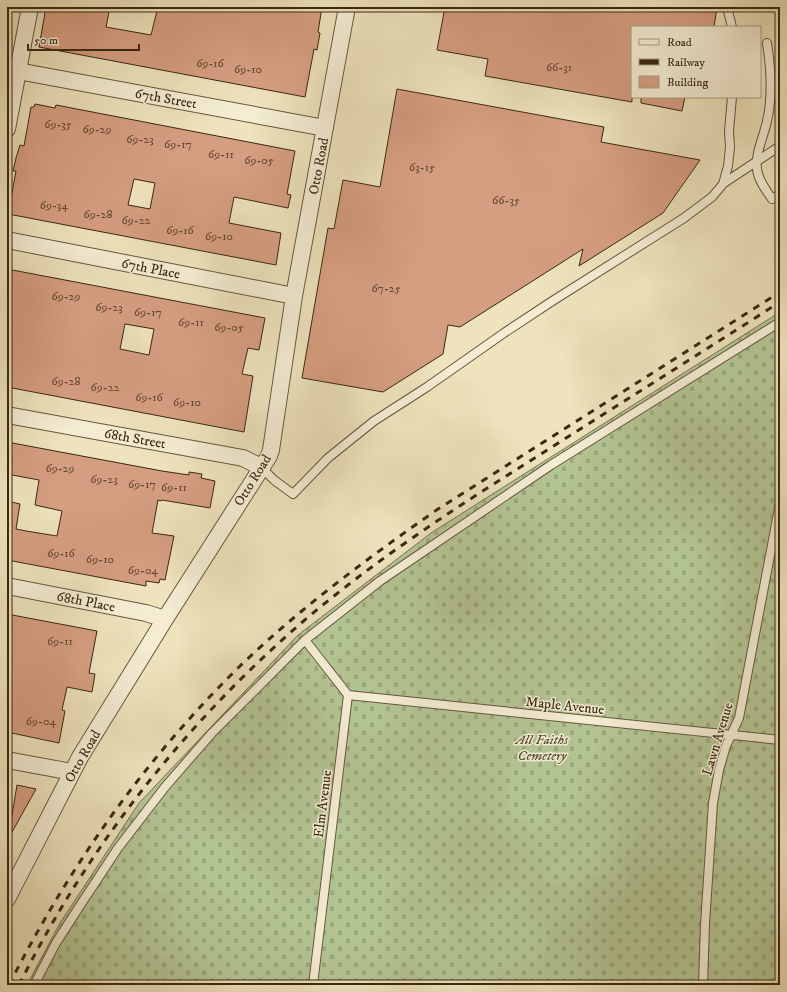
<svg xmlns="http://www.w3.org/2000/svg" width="787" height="992" viewBox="0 0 787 992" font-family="'IM FELL DW Pica',serif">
<defs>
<pattern id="cemetery-stones" width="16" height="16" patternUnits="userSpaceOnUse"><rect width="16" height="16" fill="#b4c594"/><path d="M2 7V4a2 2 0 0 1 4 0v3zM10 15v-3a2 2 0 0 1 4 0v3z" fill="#9ca97f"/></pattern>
</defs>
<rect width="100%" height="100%" fill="#eee3bd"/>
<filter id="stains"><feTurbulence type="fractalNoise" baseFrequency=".005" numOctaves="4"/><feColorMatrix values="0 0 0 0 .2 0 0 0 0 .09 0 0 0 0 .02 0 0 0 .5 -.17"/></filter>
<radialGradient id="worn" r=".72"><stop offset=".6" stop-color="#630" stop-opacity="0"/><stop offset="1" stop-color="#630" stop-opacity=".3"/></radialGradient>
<path fill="url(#cemetery-stones)" stroke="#767652" d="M780,312V985H27L60,923L139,803L298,635L431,533Z"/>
<path fill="#d69e81" stroke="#392811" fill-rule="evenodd" d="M46,7H110L106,27L151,35L158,7H322L318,32L320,33L317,50L314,49L305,97L39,47Z
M445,7H717L714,27H632V102L485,76L488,59L437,50Z
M397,89L604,127L601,142L700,160L663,213L579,266L583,249L460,327L448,325L443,354L383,392L302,378L328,228L334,229L343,180L380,187Z
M641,97H685L682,111L641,103Z
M35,104L55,108L56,105L295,151L287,194L291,195L288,208L234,197L229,223L281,233L276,265L8,214L16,171H13L16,158L20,145L24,146L31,107H34ZM134,179L155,183L150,209L128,205Z
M7,269L265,318L259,350L248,348L242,374L253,376L244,432L7,387V366L11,344L7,343ZM125,324L154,329L149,355L120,349Z
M7,442L162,471L189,475V472L202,474L201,478L215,481L210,508L162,500L161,501L158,500L152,533L174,536L165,580L160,579L159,583L146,581V586L7,560V501L20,504L16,529L26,531L57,536L62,511L35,505L39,480L7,474Z
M7,614L97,631L89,673L95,674L92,692L67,687L62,710L65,711L59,743L7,732Z
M17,785L36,789L11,834L9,833Z"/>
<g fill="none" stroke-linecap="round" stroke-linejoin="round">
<defs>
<path id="service" d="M727,7L732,27
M767,43C771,69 773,95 767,121C764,136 755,153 757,169C758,180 766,190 772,199L780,194
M724,183L780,146
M261,467L274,480L293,494L328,458L374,421L427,387L504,333L554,300L684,218L712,197L723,184L728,166L730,147L729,131L732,97
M305,640L348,695L313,985
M348,695L780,740
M34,985L56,943L81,904L118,848L165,787L212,733L305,640L380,581L551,465L780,322
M703,985L705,924L713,803L719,770L726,746L739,718L780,503"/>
<path id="minor" d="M7,69L325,128
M7,129L30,7
M7,240L294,296
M7,415L243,458L261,467
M7,586L146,613L165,619
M7,760L72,772
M7,899L80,757L165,619L269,456L271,450L294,296L347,7"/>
</defs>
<use href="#service" stroke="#66573c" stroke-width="10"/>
<use href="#minor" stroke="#66573c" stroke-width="18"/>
<use href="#service" stroke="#f4edd4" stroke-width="8"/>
<use href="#minor" stroke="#f4edd4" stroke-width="16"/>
<path stroke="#392811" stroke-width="3" stroke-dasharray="7 7" stroke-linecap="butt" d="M9,985C69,867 144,760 239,667C300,608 368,558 438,509L780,292
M19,985C88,847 183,726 299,625C373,561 455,508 538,456C618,405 699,354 780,302"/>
</g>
<g text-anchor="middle" stroke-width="3" stroke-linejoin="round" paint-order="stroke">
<g font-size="12" fill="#60462d">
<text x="210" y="67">69-16</text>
<text x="559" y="71">66-31</text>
<text x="248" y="73">69-10</text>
<text x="58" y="128">69-35</text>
<text x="97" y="133">69-29</text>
<text x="140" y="143">69-23</text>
<text x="178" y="148">69-17</text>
<text x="221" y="158">69-11</text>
<text x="259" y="164">69-05</text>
<text x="422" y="171">63-15</text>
<text x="506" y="204">66-35</text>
<text x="54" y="209">69-34</text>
<text x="98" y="218">69-28</text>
<text x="136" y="224">69-22</text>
<text x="180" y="234">69-16</text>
<text x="219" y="240">69-10</text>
<text x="386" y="292">67-25</text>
<text x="66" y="300">69-29</text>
<text x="109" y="311">69-23</text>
<text x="148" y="316">69-17</text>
<text x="191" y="326">69-11</text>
<text x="229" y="331">69-05</text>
<text x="66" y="385">69-28</text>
<text x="105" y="391">69-22</text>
<text x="149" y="401">69-16</text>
<text x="187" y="406">69-10</text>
<text x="60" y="472">69-29</text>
<text x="104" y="483">69-23</text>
<text x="142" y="488">69-17</text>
<text x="174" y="491">69-11</text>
<text x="61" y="557">69-16</text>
<text x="100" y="563">69-10</text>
<text x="143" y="574">69-04</text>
<text x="60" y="645">69-11</text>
<text x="41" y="725">69-04</text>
</g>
<g font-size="14" fill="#392811" stroke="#f4edd4">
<text transform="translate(166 98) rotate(10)" y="5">67th Street</text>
<text transform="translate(318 166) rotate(-79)" y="5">Otto Road</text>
<text transform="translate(151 268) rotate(11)" y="5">67th Place</text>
<text transform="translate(135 438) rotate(10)" y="5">68th Street</text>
<text transform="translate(252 480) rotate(-58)" y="5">Otto Road</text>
<text transform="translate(86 601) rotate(11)" y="5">68th Place</text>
<text transform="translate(565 705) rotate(6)" y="5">Maple Avenue</text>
<text transform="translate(717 739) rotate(-73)" y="5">Lawn Avenue</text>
<text transform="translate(82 756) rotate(-60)" y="5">Otto Road</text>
<text transform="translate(322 804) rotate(-83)" y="5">Elm Avenue</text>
</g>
<g font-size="14" font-style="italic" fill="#584f32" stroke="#f4edd4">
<text x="542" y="744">All Faiths<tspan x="542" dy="16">Cemetery</tspan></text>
</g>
</g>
<rect width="787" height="992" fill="none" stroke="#eee3bd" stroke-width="24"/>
<rect x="8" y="8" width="771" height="976" fill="none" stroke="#392811" stroke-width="2"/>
<rect x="12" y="12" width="763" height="968" fill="none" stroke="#392811"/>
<rect x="631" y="26" width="130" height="72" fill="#f4edd4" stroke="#a99e86"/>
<rect x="639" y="39" width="20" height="6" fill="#f4edd4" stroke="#a99e86"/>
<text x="667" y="46" font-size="12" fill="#392811">Road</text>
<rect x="639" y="59" width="20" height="6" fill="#392811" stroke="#a99e86"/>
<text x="667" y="66" font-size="12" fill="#392811">Railway</text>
<rect x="639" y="76" width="20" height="12" fill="#d69e81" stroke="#a99e86"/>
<text x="667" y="86" font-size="12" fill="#392811">Building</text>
<path d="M28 44v6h111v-6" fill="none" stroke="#392811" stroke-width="2"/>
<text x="34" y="44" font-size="12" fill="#392811" stroke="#f4edd4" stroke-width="3" paint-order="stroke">50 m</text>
<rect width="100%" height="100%" filter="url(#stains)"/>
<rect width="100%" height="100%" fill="url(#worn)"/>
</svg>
